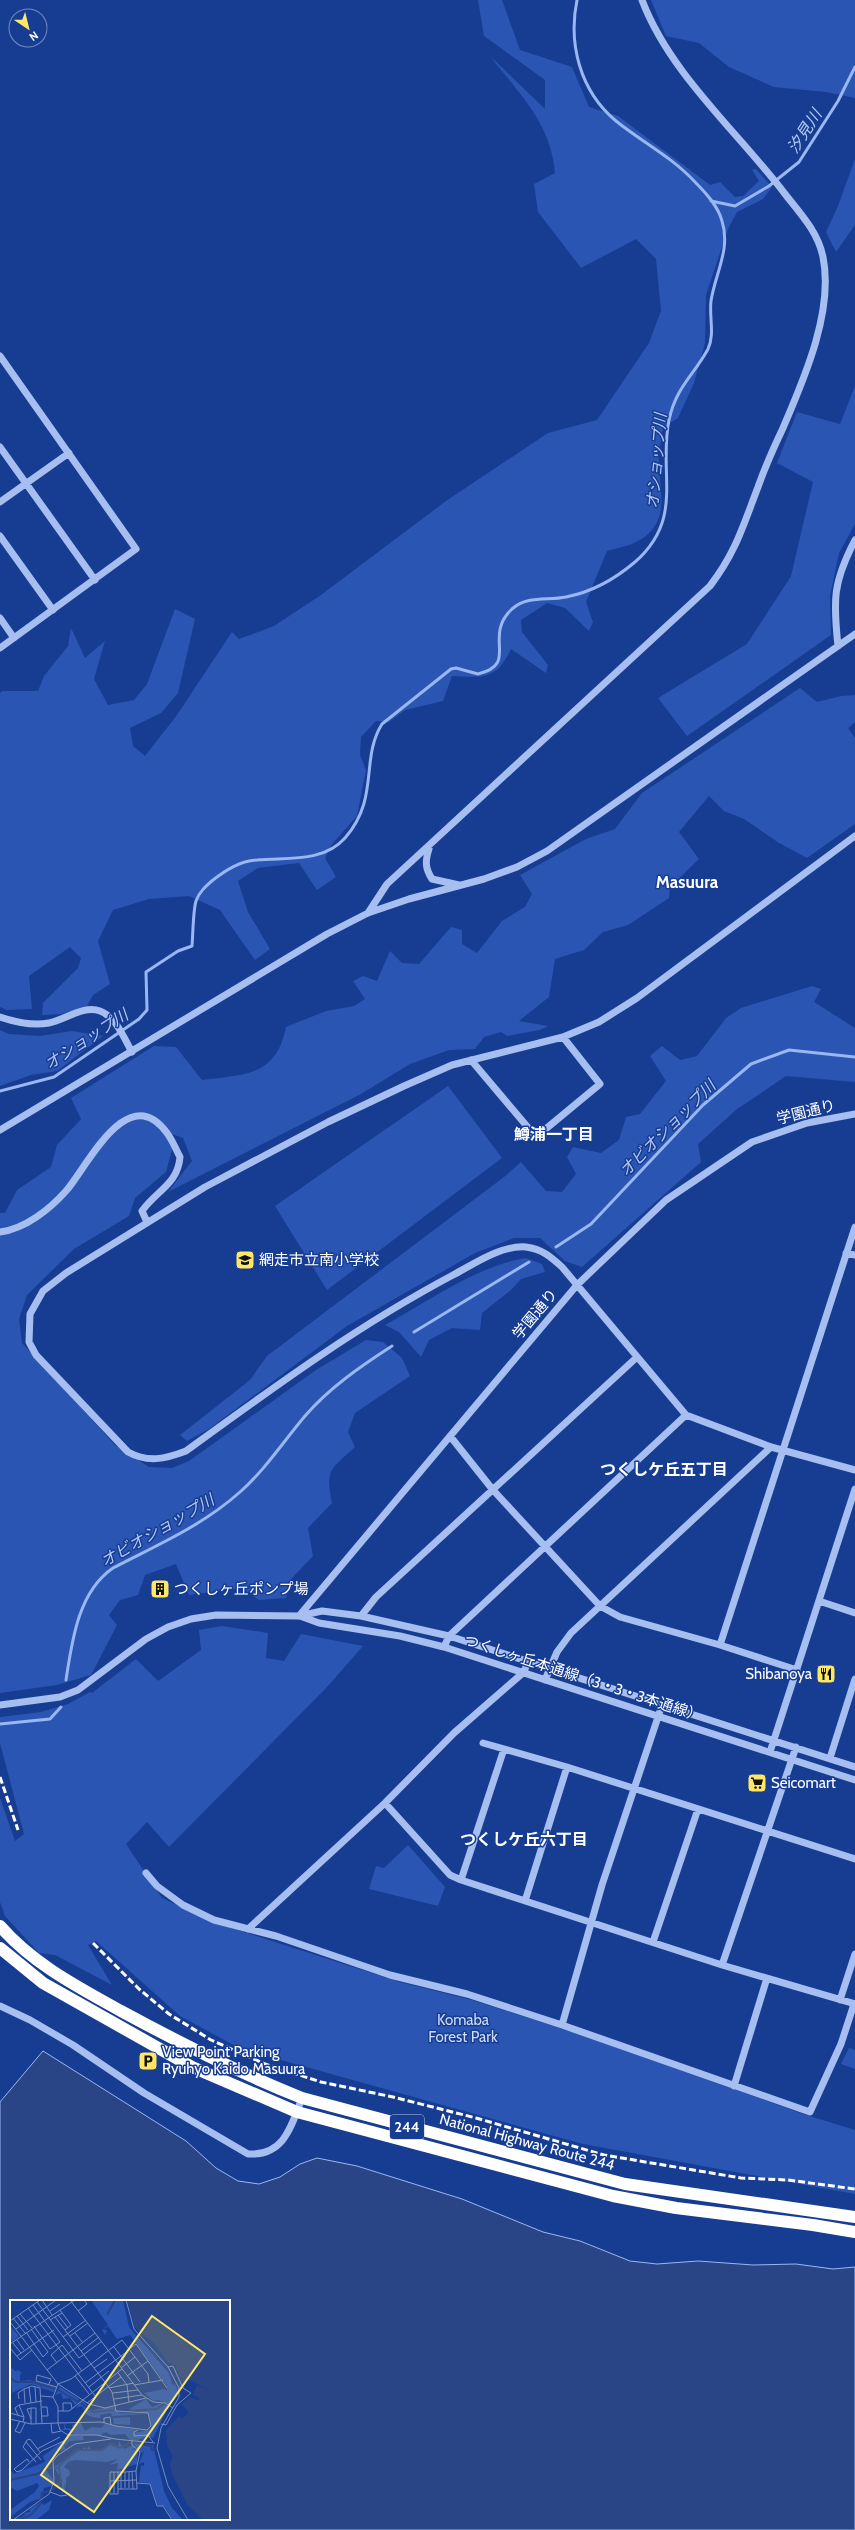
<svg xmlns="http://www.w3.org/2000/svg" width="855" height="2530" viewBox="0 0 855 2530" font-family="Cabin,'Noto Sans JP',sans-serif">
<rect width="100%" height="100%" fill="#173d93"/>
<path fill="#2a55b2" d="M478,0H502L520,50L572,67L589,107L618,116L710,185L720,182L735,197L743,196L759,181L752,170L756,169L772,187L763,199L737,212L728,229L706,295L705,343L694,383L678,418L663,427C662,436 660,445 659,454C657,479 670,510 651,531C640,544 622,547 607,551L586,602L593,622L589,631L565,608L547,603L521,620L522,632L548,665L546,673L511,649C496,681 483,677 452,676L443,701L405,710L389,722L376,721L361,737L360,755L366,770L357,816L332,844L325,858L336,877L317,890L299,863L258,868L238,881L248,912L270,949L255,960L220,910L189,896L149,899L113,910L98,941L110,984L93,995L87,1006L61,1014L42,1015L43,1003L78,968L81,958L70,947L29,976L32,1009L7,1010L0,1007V693L3,691H38L44,676L68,646L71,628L85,658L105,641L94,679L108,705L134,700L147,684L175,609L195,619L178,693L161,713L130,728L133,746L145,756L177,715L232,632L239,639L274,626L321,595L446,501L548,433L597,420L649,343L661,311L656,259L636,239L581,268L538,212L534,184L555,173C551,123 519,94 490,56L545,109V80L484,36Z
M651,0H855V98L826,92L774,87L729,67L699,43L666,36Z
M855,159V225L836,252L826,232L838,206Z
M855,386V524L839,553L830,596L831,635L687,736L658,698L747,644L791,576L813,482L777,463L797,412L840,424Z
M800,688L817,702L841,696L855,695V722L848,728L855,738V824L807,858L779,843L744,819L724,811L709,796L679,832L699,859L670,887L669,898L628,925L603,932L584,950L555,959L549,997L519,1021L548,1026L540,1030L507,1036L501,1032L484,1037L475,1049L449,1050L410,1064L361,1094L168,1192L192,1161L183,1138L172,1134V1150L166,1172L135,1198L129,1216L74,1249L27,1295L19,1319L22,1343L115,1445L149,1467L172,1468L189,1461L316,1370L366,1340L383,1342L402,1358L410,1376L355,1413L348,1432L355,1447C331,1469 325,1469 332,1503L308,1528L313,1556L292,1578L286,1598L259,1600L242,1588L189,1595L176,1564L145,1575L138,1595L120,1600L109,1615L117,1625L91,1675L57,1685L0,1693V1213H5L17,1190L51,1167L57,1145L81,1119L71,1098L154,1046L176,1047L202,1080C245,1074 276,1077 286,1027L326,1011L354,1006L365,999L353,981L363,976L377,981L390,951L402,963L419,964L451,927L462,930V944L477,953L502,921L525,907L532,894L520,875L586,839L615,829L642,793Z
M812,986L821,989L814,1002L855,1028V1082L786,1076L736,1110L698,1144L701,1162L582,1267L565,1261L540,1238H514L475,1253L347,1326L209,1429L187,1441L180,1435L250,1380L267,1356L504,1177L521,1162L546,1191L562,1192L576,1174L567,1157L573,1147L601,1153L619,1140L626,1117L640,1114L666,1081L650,1056L662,1046L680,1060L697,1056L726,1018L741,1008Z
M0,1030L9,1034L40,1036L72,1031L103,1036L57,1071L31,1075L0,1086Z
M448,1086L502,1158L327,1290L275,1206Z
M525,1258L542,1264L545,1272L521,1279L511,1290L482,1313L480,1330L452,1328L429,1340L421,1357L399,1332L385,1325C429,1301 475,1267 525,1258Z
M222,1626L268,1633L266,1658L284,1661L301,1634L363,1646L328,1686L169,1847L147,1822L126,1844L162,1898L213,1922L400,1982L472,2000L613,2045L803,2114L855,2130V2194L583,2144L241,2049L180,2016L96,1941L88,1945L112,1985L55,1955L39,1953L5,1916L0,1902V1798L15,1841L24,1834L0,1743V1717L41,1712L68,1704L90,1692L92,1693L136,1659L158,1681L201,1650L199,1630Z
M408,1845L445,1887L438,1906L369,1889L376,1866L384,1868Z
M849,2048L855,2050V2069L841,2064Z"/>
<path fill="#294586" stroke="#99b7f3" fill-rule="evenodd" d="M43,2051L186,2141L216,2168L238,2181L259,2184L280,2177L300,2164L317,2158L357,2166L462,2199L543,2232L580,2241L630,2261L657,2264L698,2261L753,2265L796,2264L833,2269L855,2267V2530H0V2102ZM11,2301H229V2519H11Z"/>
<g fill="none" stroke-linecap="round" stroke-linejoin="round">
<path stroke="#99b7f3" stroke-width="3" d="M711,201L735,206L769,186L799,162L838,101L855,67
M0,1091L54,1077L139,1019L147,1010L146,972L178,951L192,946C193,934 193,911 196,901C199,892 206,886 213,880C226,870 240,861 257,860C287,857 323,863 345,838C380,798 360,759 382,724L451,669L456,668L478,674C520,664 482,637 512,609C528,595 547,601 566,597C592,592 615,579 635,562C685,518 658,474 669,420C676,387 694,375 708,349C715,334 709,317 711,301C715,274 731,249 722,221C718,206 706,193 695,182C672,157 642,142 616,121C580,91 568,44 577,0
M556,1247L591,1224L703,1105L751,1064L789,1050L855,1057
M414,1332L529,1262
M66,1680C72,1641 78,1592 113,1568C157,1545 202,1526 240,1492C265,1470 283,1442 305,1416C329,1388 361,1366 392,1346
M0,1724L50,1719L61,1707"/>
<path stroke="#a7bef0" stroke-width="7" d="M0,356L136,549L0,648
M0,447L95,580
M0,502L69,453
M0,536L53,610
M0,618L14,638
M838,646C833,600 833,582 855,540
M855,836L637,998L599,1022L563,1037L452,1065L404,1086L328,1122L205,1187L66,1273L43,1291L30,1314L29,1342L36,1355L128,1452C148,1463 165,1459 186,1451C274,1387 357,1326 453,1275C474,1264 501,1245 526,1247C542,1249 551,1257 562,1267L686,1415L771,1447L855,1470
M429,849C425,861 425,868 432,879L459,885
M368,913L387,884L710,586C736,552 743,526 758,487C765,467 774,447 783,428C804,379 834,311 823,257C818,232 800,213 785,194C738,132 670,74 642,0
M0,1017C15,1022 33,1026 49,1023C65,1020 83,1005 100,1011C116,1017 124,1038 132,1052
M471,1060L536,1137L600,1084L563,1037
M0,1130L327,934L368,913L409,899L484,879L517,867L547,851L855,634
M0,1232C25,1229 50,1209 66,1191C87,1167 128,1079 167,1133C173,1141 176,1150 180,1157C178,1184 156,1191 142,1211L147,1222
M846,1253L855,1255
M450,1436L493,1490L600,1606L620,1617L720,1645L797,1670
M819,1601L855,1613
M299,1616L577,1285L666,1200L752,1142L807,1123L855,1114
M300,1616L319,1623L400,1636L444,1647L855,1780
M361,1616L376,1597L636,1358
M720,1645L855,1227
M444,1647L449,1636L686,1415
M545,1680L557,1652L571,1633L771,1447
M0,1705L60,1697L78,1690L146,1639L168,1627L191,1619L216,1615L299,1616L322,1611L361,1616L449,1636L855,1767
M483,1743L567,1767L855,1859
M770,1752L855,1489
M830,1758L855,1679
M385,1803L450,1875L461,1880L722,1965L855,2004
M146,1873L157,1886L183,1905L214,1920L276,1936L390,1975L467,1994L562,2025L810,2112L841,2044L854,2004
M461,1880L504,1749
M525,1901L567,1767
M248,1929L385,1803L454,1733L524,1672L528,1661
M653,1942L698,1809
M722,1965L796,1747
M840,2000L855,1954
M0,2006L30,2020L73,2045L144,2093L248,2154C284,2156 291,2127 302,2098
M562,2025L602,1885L662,1705
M734,2086L767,1978"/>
<path stroke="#fff" stroke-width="12" d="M0,1926C33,1964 78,1987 121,2011C180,2043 239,2073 302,2098L625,2184L855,2217
M0,1948L43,1983L192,2067L297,2112L613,2196L676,2208L813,2225L855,2232"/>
<path stroke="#fff" stroke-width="3" stroke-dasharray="7 3" stroke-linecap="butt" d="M0,1777L18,1830
M93,1943L139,1989L169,2014L211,2040L265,2064L321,2082L393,2097L476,2118L604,2155L741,2178L788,2180L855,2189"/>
</g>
<defs>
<symbol id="school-square" viewBox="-11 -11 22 22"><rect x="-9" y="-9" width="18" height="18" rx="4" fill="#ffe766" stroke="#173d93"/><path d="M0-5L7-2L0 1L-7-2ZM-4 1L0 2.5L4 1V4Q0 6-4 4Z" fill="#111"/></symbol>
<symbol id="building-square" viewBox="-11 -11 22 22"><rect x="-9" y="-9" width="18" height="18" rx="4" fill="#ffe766" stroke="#173d93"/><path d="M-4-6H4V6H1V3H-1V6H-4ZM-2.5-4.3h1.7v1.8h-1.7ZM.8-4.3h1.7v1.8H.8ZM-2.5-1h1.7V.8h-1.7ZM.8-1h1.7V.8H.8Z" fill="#111"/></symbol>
<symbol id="restaurant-square" viewBox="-11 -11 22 22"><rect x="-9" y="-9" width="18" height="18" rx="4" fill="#ffe766" stroke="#173d93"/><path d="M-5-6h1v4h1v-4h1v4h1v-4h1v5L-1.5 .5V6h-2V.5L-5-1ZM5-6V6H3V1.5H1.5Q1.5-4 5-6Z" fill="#111"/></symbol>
<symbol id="supermarket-square" viewBox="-11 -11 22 22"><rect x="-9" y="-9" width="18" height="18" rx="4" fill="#ffe766" stroke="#173d93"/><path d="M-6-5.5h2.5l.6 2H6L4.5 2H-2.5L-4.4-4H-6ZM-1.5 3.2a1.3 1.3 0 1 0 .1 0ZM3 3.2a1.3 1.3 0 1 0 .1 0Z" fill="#111"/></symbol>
<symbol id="parking-square" viewBox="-11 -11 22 22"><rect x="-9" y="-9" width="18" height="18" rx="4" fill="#ffe766" stroke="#173d93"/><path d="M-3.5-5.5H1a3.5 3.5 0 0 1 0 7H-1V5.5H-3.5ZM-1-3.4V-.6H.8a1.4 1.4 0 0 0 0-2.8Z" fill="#111"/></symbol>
</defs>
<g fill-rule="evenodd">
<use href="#school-square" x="234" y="1249" width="22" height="22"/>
<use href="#building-square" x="149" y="1578" width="22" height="22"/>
<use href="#restaurant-square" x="815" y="1663" width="22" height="22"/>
<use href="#supermarket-square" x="746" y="1772" width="22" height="22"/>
<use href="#parking-square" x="137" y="2050" width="22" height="22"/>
</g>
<g text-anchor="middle" stroke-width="3" stroke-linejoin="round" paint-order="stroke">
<rect fill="#173d93" stroke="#b9c5df" stroke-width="1" x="390" y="2115" width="34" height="24" rx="3"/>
<g font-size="14" font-weight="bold" fill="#fff">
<text x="407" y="2132">244</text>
</g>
<g font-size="15" fill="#fff" stroke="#173d93">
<text transform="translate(806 1112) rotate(-14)" y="5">学園通り</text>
<text transform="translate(535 1314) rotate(-50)" y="5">学園通り</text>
<text transform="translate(583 1678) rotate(18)" y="5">つくしヶ丘本通線（3・3・3本通線）</text>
<text transform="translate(527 2142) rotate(15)" y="5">National Highway Route 244</text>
</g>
<g font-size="15" fill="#fff" stroke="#173d93" text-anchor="start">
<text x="259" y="1265">網走市立南小学校</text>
<text x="174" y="1594">つくしヶ丘ポンプ場</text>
<text x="812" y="1679" text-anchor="end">Shibanoya</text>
<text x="771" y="1788">Seicomart</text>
<text x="162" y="2057">View Point Parking<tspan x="162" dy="17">Ryuhyo Kaido Masuura</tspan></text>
</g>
<g font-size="15" fill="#cedcfc" stroke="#173d93">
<text x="463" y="2025">Komaba<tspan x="463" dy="17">Forest Park</tspan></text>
</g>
<g font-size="16" font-style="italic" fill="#b3c9f7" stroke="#173d93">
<text transform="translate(804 131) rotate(-57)" y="6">汐見川</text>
<text transform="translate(656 461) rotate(-85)" y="6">オショップ川</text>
<text transform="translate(86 1039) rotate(-33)" y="6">オショップ川</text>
<text transform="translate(667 1128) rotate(-45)" y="6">オビオショップ川</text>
<text transform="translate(157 1530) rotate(-30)" y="6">オビオショップ川</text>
</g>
<g font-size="16" font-weight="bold" fill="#fff" stroke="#173d93">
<text x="554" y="1140">鱒浦一丁目</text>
<text x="664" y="1475">つくしケ丘五丁目</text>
<text x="524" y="1845">つくしケ丘六丁目</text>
</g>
<g font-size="17" font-weight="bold" fill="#fff" stroke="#173d93">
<text x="687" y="888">Masuura</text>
</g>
</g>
<g transform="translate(10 2300)">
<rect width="220" height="220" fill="#173d93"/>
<path d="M81,0H113L119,27L159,73L163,86L164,83L167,88V95L162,104L164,96L160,105L148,100L143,101L134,93L155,89L157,91V86L120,35L107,39L98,26L93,30H97L95,35L92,30L98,25ZM0,26L9,36L2,42L0,39ZM2,68L5,71L9,70L11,73L14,71L10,75V81L20,80L46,87L44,92L21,84L2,93L0,69ZM50,87L69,99V101L65,105L60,98L53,99L51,93L45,95ZM136,99L142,107L152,103L159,106L143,138L137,136L128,140H120L115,134L101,135L96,132L90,135L64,134L59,130H50L54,129V123L56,128L63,129L62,125L66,123H71L75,131L82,127L91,128L95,124L126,130L123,133L139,130L142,127L139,114L119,109ZM72,100L82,110L103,107L109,113L136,114L102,116L101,113L90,115V118L82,117L77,115L72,106L66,108ZM120,117V125L104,124L103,118ZM60,136H73L74,140L60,141L54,146L56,149L46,152L40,158L43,161L34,167L44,181L42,186L34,188L32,198L20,202L0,217V210L25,192L29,186L27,183L7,191L0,187V170L4,174L35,162L33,156ZM109,141L114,149L123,145L126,147L121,150L128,149L127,164L107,170L108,163L99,165L108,159L97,162L65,160L58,162L54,167L59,170L60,175L56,178V187L54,183L55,189L52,195V180L44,167L75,147L76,150L79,146L81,149L92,150L102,143L108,147ZM123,143L143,145L154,191L162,208L173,220H163L154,206H148L140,183L129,182L131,165L134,166V162L129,164L134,151L131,153ZM42,200L39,210L26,220H4L15,215L14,213L20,212V209L31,202L34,205Z" fill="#2a55b2"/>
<path d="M117,0H220V220H193L177,204L162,174L160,164L163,156L157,145L156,131L169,116L172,119L179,113L172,104L180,97L188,101L190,98L183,95L187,85L204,92L179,80L172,82L165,65L159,63L144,43L125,28Z" fill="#294586"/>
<path fill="none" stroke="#294586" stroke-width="2" d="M97,15L105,0M0,78L6,82H23L45,89M48,90L69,102M71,103L83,112L104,110M119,111L147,109L154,104M0,180L27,174L41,167L48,168M41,191L51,182L49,166L67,150H92L100,144L110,148L121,142L141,146L142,150H145M31,199L32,193L40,191M8,220L21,215L32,202"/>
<path fill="none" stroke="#748bbe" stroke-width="1" d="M32,0L42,15M60,0L132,95L143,102L155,103L163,108M116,0L124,29L158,67L169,88V97L151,128L147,148L158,186L178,220M27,2L69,58L92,41M23,5L50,42L40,49L24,26M18,8L86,97M50,10L61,25L55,30M40,11L50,4M68,11L77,4L74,0M10,14L22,28M48,15L58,28M7,16L18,30M45,17L55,30L81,64L84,68L95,82L102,92L106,111L138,113L141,126L137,130L106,126L91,122L48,123V107L43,97L48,84L61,79L81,64L112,40L138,74L139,82M3,18L15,33M40,20L52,13M0,21L30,0M0,22L48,84L79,104L95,108L136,98M6,29L46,0M16,32L33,57L38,52L21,29M65,33L73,43M60,36L78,23M53,37L76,20M7,40L14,50M3,43L11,53M0,44L65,0M104,47L130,82M0,48L10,60L22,50M119,49L126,44L157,88M71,51L89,37M7,56L44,30M47,63L41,55L52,45L72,71M84,68L97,59M111,68L125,57M37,70L85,33M108,73L117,85L119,102M65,76L79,94M117,76L138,61M75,83L119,50M39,84L41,79L27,75L26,81L47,87M124,85L153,80M19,87L21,103M25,87L26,102M79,87L99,71M99,88L124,83M14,89L15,103M103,93L128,90M31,96L43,97M9,99L8,93L14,89L22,86L30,88L32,123M104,99L132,95M77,103L111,77M32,107H37L38,116H32M48,111H59L112,69M53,111V103H61L62,109M0,113L14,117M8,115L5,108L9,105M0,119L21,124L48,123L50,130L58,135H87L105,139L145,143M21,119L17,109L21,108M10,121L5,131L10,133L15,123M13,122L14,117L9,105L32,101M41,123L42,133L51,131M94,123V118L100,117L101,125M21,124V108H26V124M151,124L156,125L167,105L181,93L173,88L163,66L158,67M128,130L124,132V136L138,135L143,142M16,142L31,160M27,149L50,137M19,162L17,159L4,169L7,172L12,170L32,151L56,140L60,135M26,162L13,147L17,140L20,139L30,152M104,172V194M108,172V194H100V172H115L126,171M111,172V189M115,172V188M119,172V188M122,172L123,189M100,181L126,180M127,183L140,184L147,206H153L162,220M108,189H127L126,171L130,152L122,145V141M40,192L51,196L57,195M3,220L39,194L44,182L43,161L48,155L65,144L101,139"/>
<path fill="#ffe766" fill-opacity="0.15" stroke="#ffe766" stroke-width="2" d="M142,16L195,54L84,212L31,175Z"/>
<rect width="220" height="220" fill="none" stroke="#fff" stroke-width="2"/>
</g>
<g transform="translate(28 28) rotate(145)"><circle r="19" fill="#173d93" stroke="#748bbe"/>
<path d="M0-3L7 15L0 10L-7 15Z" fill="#ffe766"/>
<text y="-6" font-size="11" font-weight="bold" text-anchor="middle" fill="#ffffff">N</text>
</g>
</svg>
